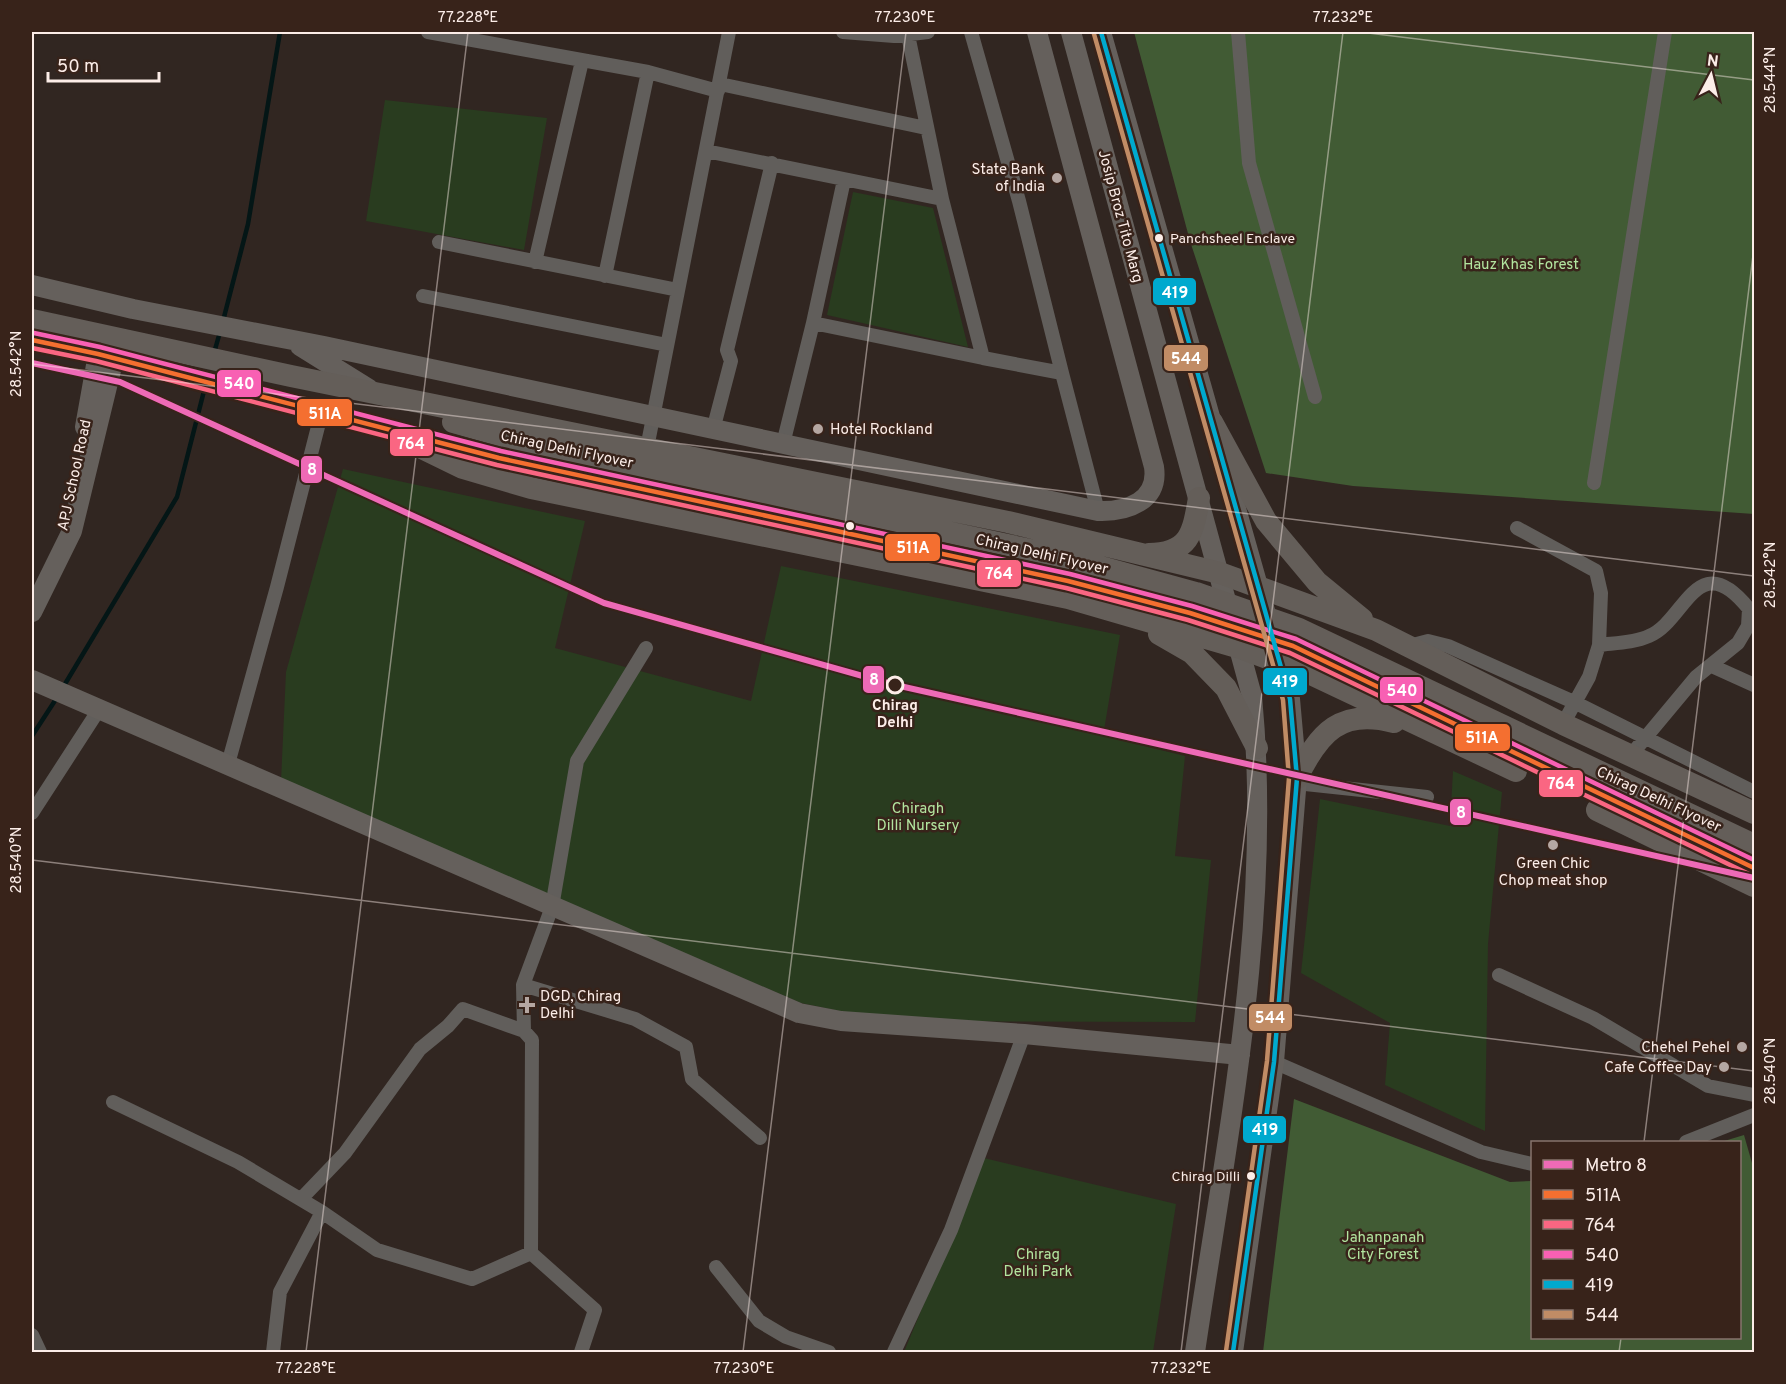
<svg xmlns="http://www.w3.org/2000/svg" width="1786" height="1384" viewBox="0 0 1786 1384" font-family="Overpass,sans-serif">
<rect width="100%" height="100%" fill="#312621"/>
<path fill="#293c1f" d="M385,100L547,118L524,250L366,221Z
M853,192L933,208L968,347L827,315Z
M343,469L585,521L555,648L751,701L781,566L1120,635L1103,736L1185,756L1175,856L1211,860L1195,1022L887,1021L801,1003L281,781L286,672Z
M1453,771L1502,792L1488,944L1485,1131L1385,1085L1390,1023L1301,973L1320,799L1450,826Z
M984,1158L1176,1204L1153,1352H904Z"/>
<path fill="#415b34" d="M1134,32H1754V514L1353,486L1266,473L1190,241Z
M1294,1099L1510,1182L1532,1181V1338H1740V1142H1721L1744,1135L1754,1170V1352H1263Z"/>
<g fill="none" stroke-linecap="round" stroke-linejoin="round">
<path stroke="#041616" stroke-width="4.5" d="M223,321L248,224L280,32
M214,353L220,332
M62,689L177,497L205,387
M32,736L58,696"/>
<path stroke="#615e5b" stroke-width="14" d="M428,32L648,72L718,91
M843,32L894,36L928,32
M971,32L1019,201L1062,373
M1238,32L1249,163L1315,397
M720,84L926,128
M706,151L942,199L908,35
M439,242L678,290
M535,262L582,61
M605,276L648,72
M423,296L667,345
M813,323L844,180
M983,358L1062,373L1098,511
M713,430L731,361L727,350L772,163
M783,444L813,323L983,358L942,199
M647,448L729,32
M1594,483L1665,32
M1517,528L1596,571L1601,593L1599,645
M1409,646L1428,641L1448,646L1576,703L1754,792
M1712,666L1754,685
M1563,724L1589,677L1599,645C1615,643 1634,643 1649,636C1685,622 1697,544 1749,609L1748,626L1738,643L1696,677L1631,755
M228,764L277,587L322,411
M1296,783L1427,797
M32,813L98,711
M1499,975L1593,1018L1708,1086L1754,1095
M523,985L635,1019L686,1047L692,1079L760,1138
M1274,1062L1481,1152L1532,1164
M113,1102L238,1162L322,1212
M1686,1142L1754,1115
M301,1199L345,1153L420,1049L448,1026L463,1009L524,1031
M716,1267L759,1321L786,1337L829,1352
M32,1335L40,1352
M273,1352L280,1292L322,1212L377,1250L472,1279L531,1253
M581,1352L595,1310L531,1253L532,1040L524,1031L523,985L552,907L577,761L646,648
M894,1352L951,1230L1024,1034"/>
<path stroke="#65605c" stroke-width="20" d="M1071,32L1252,696C1273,916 1227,1136 1195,1352
M1101,32L1290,699L1297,778L1274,1062L1233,1352
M32,285L133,309L324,346L1098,511C1127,512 1159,501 1154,467L1037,32
M300,346L369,389
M85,427L98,354
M32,612L72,531L114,358
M32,680L799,1013L841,1021L1024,1034L1240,1055"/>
<path stroke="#645e59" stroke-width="22" d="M32,320L291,376L1008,522L1220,573L1376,630L1563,724L1754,813
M32,340L98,354L499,458L1068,581L1190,613L1293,646L1754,868
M453,422L506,437L1072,559L1196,593L1299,629L1754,845
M1212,422L1266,521L1317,582L1362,619
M422,448L463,468L531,488L1068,598L1240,648L1311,674L1516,771
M1149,554C1190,553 1193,533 1199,498
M1159,634L1192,653L1226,688L1257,748
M1297,778C1319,732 1341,708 1394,722
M1597,810L1754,886"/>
<defs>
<path id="bus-1" d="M32,340L98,354L499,458L1068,581L1190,613L1293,646L1754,868"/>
<path id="bus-2" d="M32,348L96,361L497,465L1066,588L1188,620L1290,653L1751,875"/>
<path id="bus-3" d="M34,333L100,347L501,451L1070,574L1192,606L1296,639L1754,860"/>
<path id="bus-4" d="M1101,32L1290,699L1297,778L1274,1062L1233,1352"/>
<path id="bus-5" d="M1094,34L1283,700L1289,778L1267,1061L1226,1351"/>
</defs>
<use href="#bus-1" stroke="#38231a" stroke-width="9"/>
<use href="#bus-2" stroke="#38231a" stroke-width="9"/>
<use href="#bus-3" stroke="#38231a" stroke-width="9"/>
<use href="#bus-4" stroke="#38231a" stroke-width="9"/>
<use href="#bus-5" stroke="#38231a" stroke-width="9"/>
<use href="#bus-1" stroke="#f46f30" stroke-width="4.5"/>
<use href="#bus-2" stroke="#fa6682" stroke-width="4.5"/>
<use href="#bus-3" stroke="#f860b3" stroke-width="4.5"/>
<use href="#bus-4" stroke="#00a9ce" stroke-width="4.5"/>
<use href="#bus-5" stroke="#c18c65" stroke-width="4.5"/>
<defs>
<path id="metro-1" d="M32,363L120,382L604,603L891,684L1754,878"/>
</defs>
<use href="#metro-1" stroke="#38231a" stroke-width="10"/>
<use href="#metro-1" stroke="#ee6ab6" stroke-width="6"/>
</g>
<path fill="none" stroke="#fcede8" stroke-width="1.5" stroke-opacity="0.45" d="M1360,32L1754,80M32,364L1754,576M32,860L1754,1071M1644,1142L1754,247M306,1352L468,32M743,1352L906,32M1181,1352L1343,32M1619,1352L1621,1338"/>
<g fill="#b5a7a2" stroke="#38231a" stroke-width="2">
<circle cx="1057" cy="178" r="6"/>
<circle cx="818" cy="429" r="6"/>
<circle cx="1553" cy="845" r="6"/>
<path d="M524 996h6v6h6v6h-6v6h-6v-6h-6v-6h6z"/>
<circle cx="1742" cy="1047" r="6"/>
<circle cx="1724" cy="1067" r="6"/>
</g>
<g fill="#fcede8" stroke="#38231a" stroke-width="2">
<circle cx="1159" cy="238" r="5"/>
<circle cx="850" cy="526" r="5"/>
<circle cx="1251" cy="1176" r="5"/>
</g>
<circle fill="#38231a" stroke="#fcede8" stroke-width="3" cx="895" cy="685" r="8"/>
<g text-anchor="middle" stroke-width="5" stroke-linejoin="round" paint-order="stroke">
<g font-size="14" fill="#fcede8" stroke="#38231a" text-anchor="start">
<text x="1170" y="243">Panchsheel Enclave</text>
<text x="1240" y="1181" text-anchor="end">Chirag Dilli</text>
</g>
<g font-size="15" fill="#fcede8" stroke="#38231a" text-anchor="end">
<text x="1045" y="174">State Bank<tspan x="1045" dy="17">of India</tspan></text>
<text x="830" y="434" text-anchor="start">Hotel Rockland</text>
<text x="1553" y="868" text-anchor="middle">Green Chic<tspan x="1553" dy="17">Chop meat shop</tspan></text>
<text x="540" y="1001" text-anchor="start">DGD, Chirag<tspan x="540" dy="17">Delhi</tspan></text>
<text x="1730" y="1052">Chehel Pehel</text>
<text x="1712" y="1072">Cafe Coffee Day</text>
</g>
<g font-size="15" fill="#fcede8" stroke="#38231a">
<text transform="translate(1121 216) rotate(75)" y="5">Josip Broz Tito Marg</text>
<text transform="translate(567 449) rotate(12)" y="5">Chirag Delhi Flyover</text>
<text transform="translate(74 475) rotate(-78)" y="5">APJ School Road</text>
<text transform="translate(1042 554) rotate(13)" y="5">Chirag Delhi Flyover</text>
<text transform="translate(1659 799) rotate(25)" y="5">Chirag Delhi Flyover</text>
</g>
<g font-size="15" fill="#b2e59f" stroke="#38231a">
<text x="1521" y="269">Hauz Khas Forest</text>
<text x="918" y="813">Chiragh<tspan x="918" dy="17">Dilli Nursery</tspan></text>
<text x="1383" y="1242">Jahanpanah<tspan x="1383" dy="17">City Forest</tspan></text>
<text x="1038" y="1259">Chirag<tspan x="1038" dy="17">Delhi Park</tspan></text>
</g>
<g font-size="15" font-weight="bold" fill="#fcede8" stroke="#38231a">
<text x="895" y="710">Chirag<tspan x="895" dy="17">Delhi</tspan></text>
</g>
</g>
<g stroke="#38231a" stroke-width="2">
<rect x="1152" y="277" width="45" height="29" rx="6" fill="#00a9ce"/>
<rect x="1163" y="344" width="46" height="28" rx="6" fill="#c18c65"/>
<rect x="216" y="369" width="46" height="29" rx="6" fill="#f860b3"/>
<rect x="296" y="398" width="57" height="29" rx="6" fill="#f46f30"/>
<rect x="389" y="428" width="45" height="29" rx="6" fill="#fa6682"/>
<rect x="300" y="455" width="23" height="29" rx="6" fill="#ee6ab6"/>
<rect x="884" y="533" width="57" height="29" rx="6" fill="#f46f30"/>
<rect x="976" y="559" width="46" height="29" rx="6" fill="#fa6682"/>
<rect x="862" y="665" width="23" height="29" rx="6" fill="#ee6ab6"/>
<rect x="1262" y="667" width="46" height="29" rx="6" fill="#00a9ce"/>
<rect x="1379" y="676" width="45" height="28" rx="6" fill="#f860b3"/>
<rect x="1454" y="723" width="57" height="29" rx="6" fill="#f46f30"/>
<rect x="1538" y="769" width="46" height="29" rx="6" fill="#fa6682"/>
<rect x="1449" y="798" width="23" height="28" rx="6" fill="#ee6ab6"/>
<rect x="1248" y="1003" width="45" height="29" rx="6" fill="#c18c65"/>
<rect x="1242" y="1115" width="45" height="29" rx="6" fill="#00a9ce"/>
</g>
<g font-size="16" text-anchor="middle" font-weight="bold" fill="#fff">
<text x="1175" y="298">419</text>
<text x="1186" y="364">544</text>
<text x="239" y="389">540</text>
<text x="325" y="419">511A</text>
<text x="411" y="449">764</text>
<text x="312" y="475">8</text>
<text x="913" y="553">511A</text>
<text x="999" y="579">764</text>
<text x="874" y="685">8</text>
<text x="1285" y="687">419</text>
<text x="1402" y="696">540</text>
<text x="1482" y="743">511A</text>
<text x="1561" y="789">764</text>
<text x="1461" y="818">8</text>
<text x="1270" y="1023">544</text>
<text x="1265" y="1135">419</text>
</g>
<rect width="1786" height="1384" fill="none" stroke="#38231a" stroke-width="66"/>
<rect x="1531" y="1141" width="210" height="198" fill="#38231a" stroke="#86746c" stroke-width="1.5"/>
<rect x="1543" y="1160" width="30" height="9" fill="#ee6ab6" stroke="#86746c" stroke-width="1.5"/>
<text x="1585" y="1171" font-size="18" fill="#fcede8">Metro 8</text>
<rect x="1543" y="1190" width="30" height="9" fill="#f46f30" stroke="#86746c" stroke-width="1.5"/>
<text x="1585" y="1201" font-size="18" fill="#fcede8">511A</text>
<rect x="1543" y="1220" width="30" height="9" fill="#fa6682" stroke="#86746c" stroke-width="1.5"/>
<text x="1585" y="1231" font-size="18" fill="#fcede8">764</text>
<rect x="1543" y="1250" width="30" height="9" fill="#f860b3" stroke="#86746c" stroke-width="1.5"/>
<text x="1585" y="1261" font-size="18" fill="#fcede8">540</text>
<rect x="1543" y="1280" width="30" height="9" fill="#00a9ce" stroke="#86746c" stroke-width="1.5"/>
<text x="1585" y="1291" font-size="18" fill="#fcede8">419</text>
<rect x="1543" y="1310" width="30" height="9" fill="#c18c65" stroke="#86746c" stroke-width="1.5"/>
<text x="1585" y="1321" font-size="18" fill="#fcede8">544</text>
<g transform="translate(1711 75) rotate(7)" stroke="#38231a" stroke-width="4.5" paint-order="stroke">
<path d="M0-4.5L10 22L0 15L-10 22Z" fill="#fcede8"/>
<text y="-9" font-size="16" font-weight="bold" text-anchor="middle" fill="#fcede8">N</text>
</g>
<path d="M48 72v9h111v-9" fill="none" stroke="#fcede8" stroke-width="3"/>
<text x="57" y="72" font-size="18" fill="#fcede8" stroke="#38231a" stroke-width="4.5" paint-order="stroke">50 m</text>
<rect x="33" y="33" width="1720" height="1318" fill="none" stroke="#fcede8" stroke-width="2"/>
<g font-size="15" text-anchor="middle" fill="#fcede8">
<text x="468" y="22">77.228°E</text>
<text x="905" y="22">77.230°E</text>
<text x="1343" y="22">77.232°E</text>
<text transform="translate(1770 80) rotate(-90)" y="5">28.544°N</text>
<text transform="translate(16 364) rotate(-90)" y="5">28.542°N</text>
<text transform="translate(1770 575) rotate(-90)" y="5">28.542°N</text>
<text transform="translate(16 860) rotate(-90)" y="5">28.540°N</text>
<text transform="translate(1770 1071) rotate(-90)" y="5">28.540°N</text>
<text x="306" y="1373">77.228°E</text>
<text x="744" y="1373">77.230°E</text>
<text x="1181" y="1373">77.232°E</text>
</g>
</svg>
